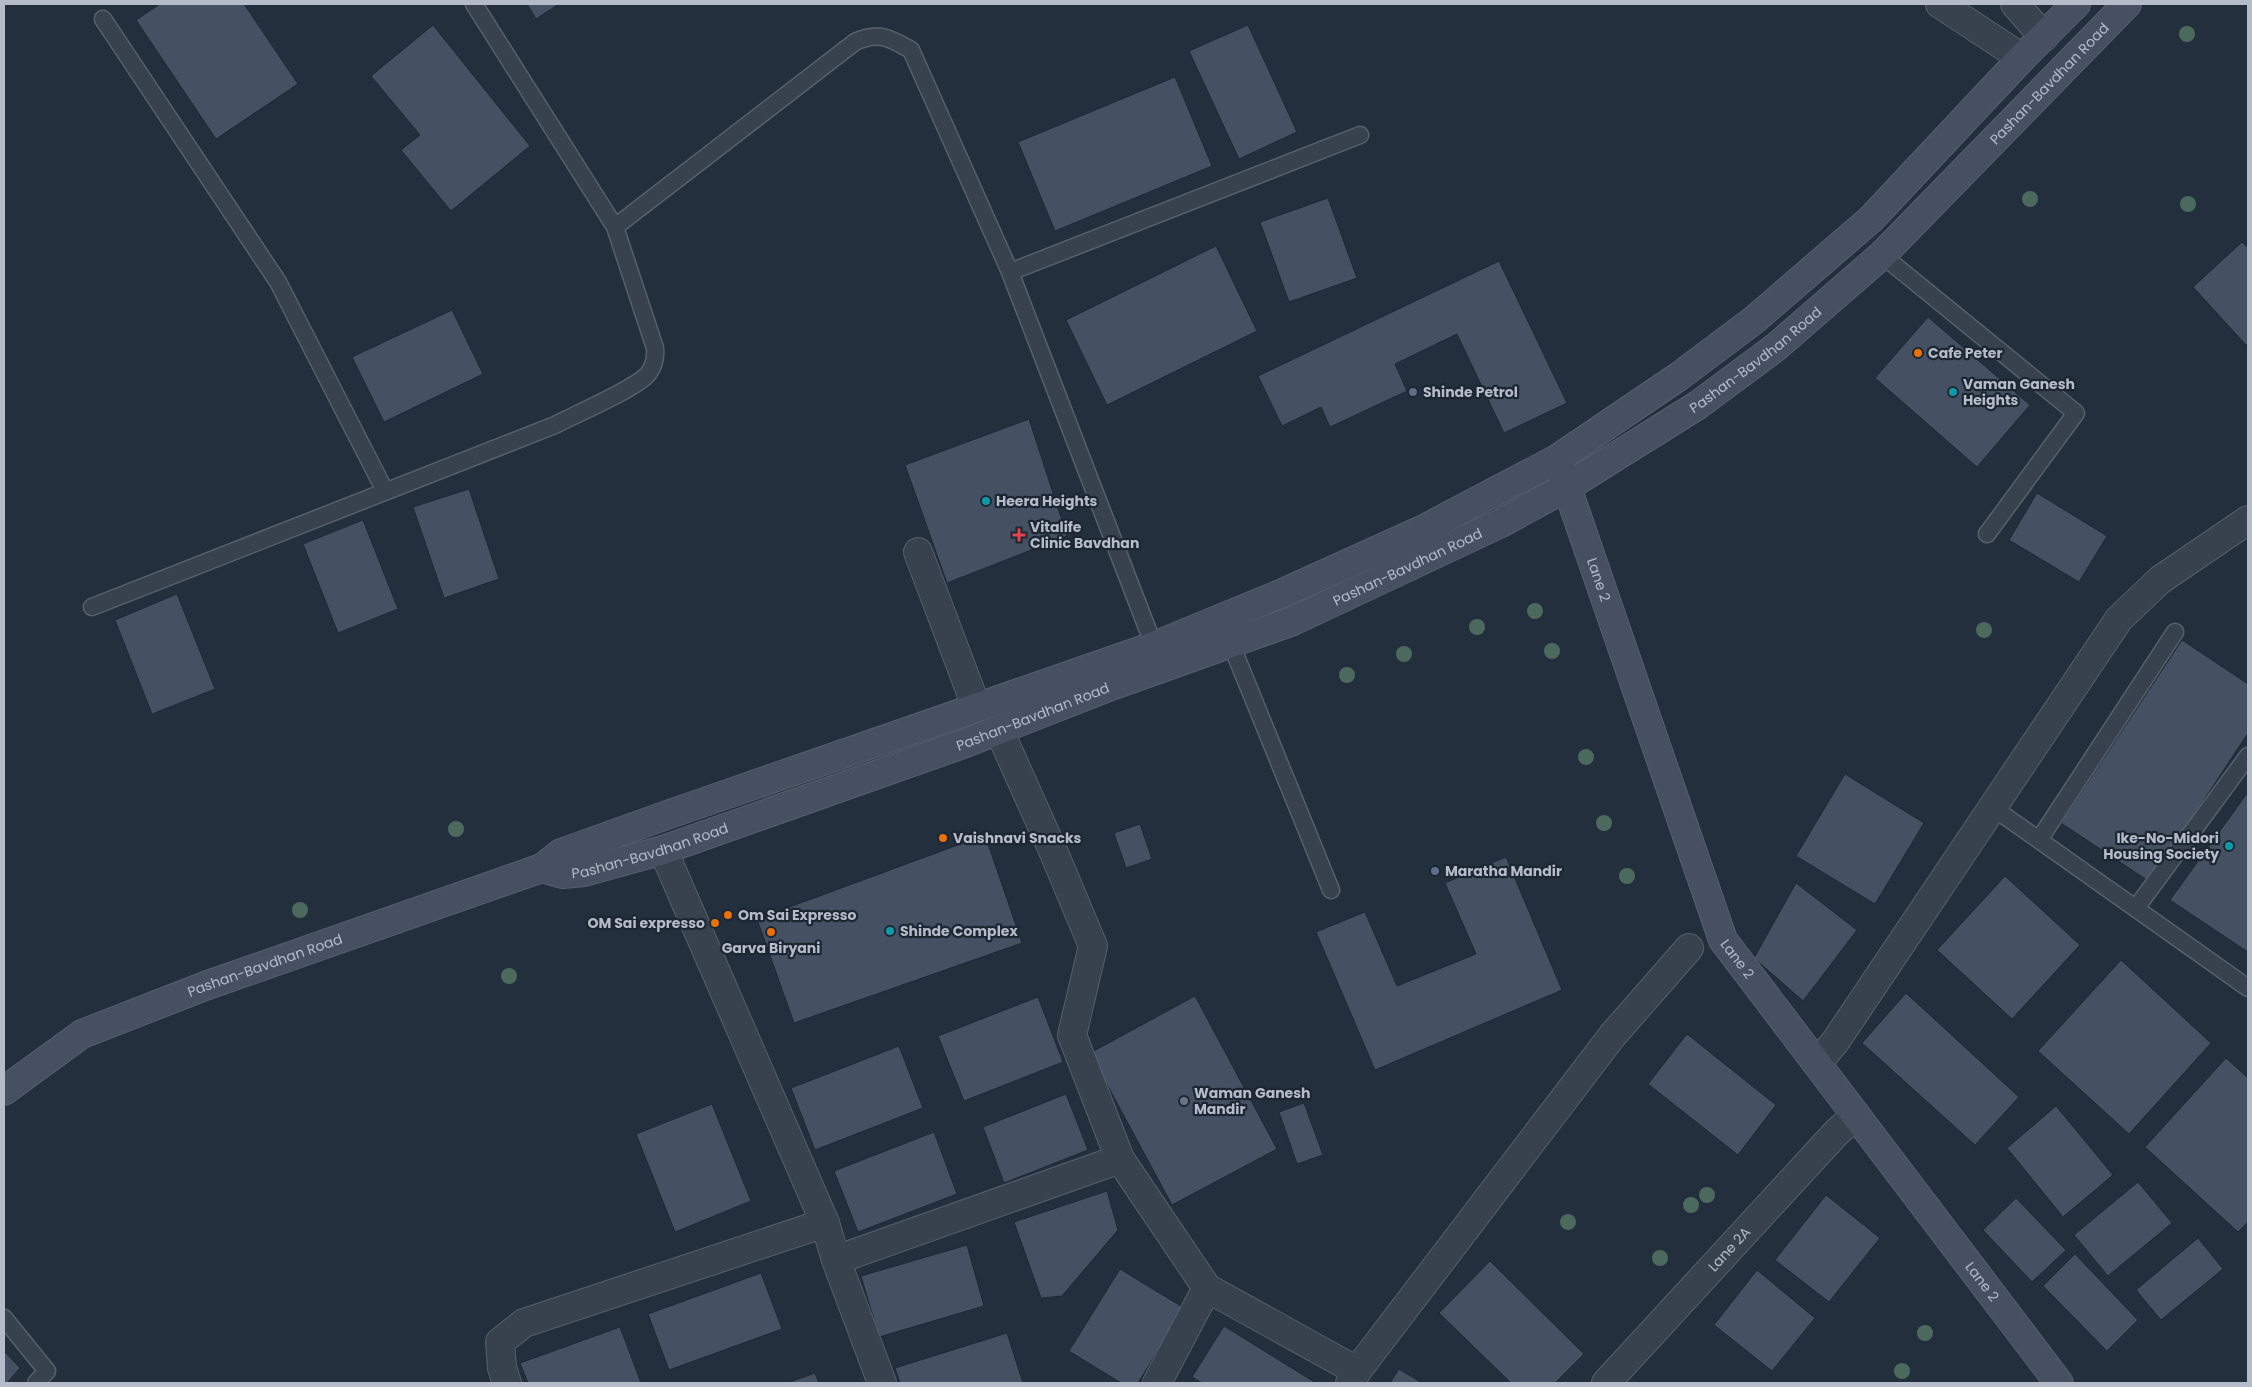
<svg xmlns="http://www.w3.org/2000/svg" width="2252" height="1387" viewBox="0 0 2252 1387" font-family="Poppins,sans-serif">
<rect width="100%" height="100%" fill="#242f3e"/>
<path fill="#455162" stroke="#1f2835" d="M160,4H244L298,84L216,139L136,20Z
M527,4H559L536,19Z
M433,25L530,146L451,211L401,150L420,135L371,76Z
M1248,25L1297,132L1239,159L1189,51Z
M1175,77L1212,166L1055,231L1018,142Z
M1328,198L1357,278L1289,302L1260,222Z
M2242,242L2248,248V343L2246,345L2193,287Z
M1216,246L1257,331L1107,405L1066,320Z
M1499,261L1567,403L1504,433L1457,334L1395,364L1407,391L1330,427L1321,407L1282,426L1258,376Z
M452,310L483,374L384,422L352,357Z
M1928,317L2030,405L1977,467L1875,378Z
M1029,419L1067,536L947,583L905,465Z
M469,489L499,579L444,598L413,507Z
M2037,493L2107,536L2079,582L2009,540Z
M363,520L398,609L338,633L303,544Z
M177,594L215,689L152,714L115,620Z
M2182,640L2248,684V733L2150,882L2061,823Z
M1845,774L1924,823L1875,904L1796,856Z
M2248,792V952L2170,900Z
M1140,824L1152,859L1126,868L1114,833Z
M985,835L1022,943L794,1023L757,919Z
M1506,857L1562,990L1375,1070L1316,932L1365,912L1397,986L1476,954L1445,883Z
M2005,876L2080,945L2012,1019L1937,950Z
M1796,883L1857,930L1803,1001L1754,958Z
M2121,960L2211,1043L2129,1134L2038,1051Z
M1906,993L2019,1097L1975,1145L1862,1043Z
M1195,996L1277,1149L1172,1205L1090,1053Z
M1038,997L1063,1062L964,1101L938,1036Z
M1687,1034L1776,1105L1738,1155L1648,1084Z
M899,1046L923,1108L815,1150L791,1088Z
M2226,1058L2248,1078V1222L2238,1232L2145,1147Z
M1066,1094L1088,1150L1004,1183L983,1127Z
M1304,1103L1323,1155L1297,1164L1279,1112Z
M712,1104L751,1201L675,1232L636,1134Z
M2056,1106L2113,1175L2063,1217L2007,1148Z
M934,1132L957,1194L858,1232L834,1171Z
M2138,1182L2172,1223L2108,1276L2074,1235Z
M1107,1191L1118,1230L1062,1296L1041,1298L1014,1222Z
M1826,1195L1880,1238L1829,1302L1775,1260Z
M2016,1198L2066,1250L2032,1282L1983,1230Z
M2198,1238L2223,1269L2161,1320L2136,1290Z
M967,1245L984,1306L879,1337L861,1276Z
M2075,1254L2138,1320L2107,1351L2043,1286Z
M1490,1261L1584,1354L1555,1383H1511L1439,1313Z
M1120,1269L1184,1308L1138,1383H1121L1069,1351Z
M1757,1270L1815,1318L1772,1371L1714,1325Z
M761,1273L782,1329L669,1370L648,1314Z
M1224,1326L1316,1383H1202L1192,1377Z
M620,1327L641,1383H528L520,1363Z
M1007,1333L1023,1383H900L895,1368Z
M4,1351L20,1368L7,1383H4Z
M1399,1369L1422,1383H1390Z
M815,1373L819,1383H787Z"/>
<g fill="none" stroke-linecap="round" stroke-linejoin="round">
<defs>
<path id="lane" d="M103,19L278,282L385,491
M615,227L855,42C879,31 890,38 911,50L1010,272L1154,646
M1882,255L2076,413L1987,534
M1010,272L1360,135
M92,607L555,425C576,414 635,389 648,374C654,366 656,358 655,348L615,227L474,4
M1231,644L1331,890
M1992,807L2039,840L2175,632
M2039,840L2248,988
M2136,908L2248,756
M4,1318L47,1371L36,1383"/>
<g id="street">
<path d="M1940,4L2022,58"/>
<path d="M2015,4L2044,37"/>
<path d="M918,552L976,706"/>
<path d="M999,730L1054,853L1093,946L1072,1035L1120,1159L1207,1288L1357,1371"/>
<path d="M663,850L825,1223L836,1260L882,1383"/>
<path d="M1817,1063L1835,1042L2119,619L2160,580L2248,520"/>
<path d="M836,1260L1120,1159"/>
<path d="M507,1383L502,1368L500,1342L524,1323L825,1223"/>
<path d="M1157,1383L1207,1288"/>
<path d="M1350,1383L1357,1371L1612,1036L1689,948"/>
<path id="s1" d="M1606,1383L1837,1132L1856,1115"/>
</g>
<g id="secondary">
<path id="s2" d="M1561,470L1723,940L2059,1383"/>
<path id="s3" d="M542,868L563,874L584,872L663,850L963,744L1111,686L1293,621L1501,523L1567,487L1698,405L1776,347L1882,255L2127,4"/>
<path id="s4" d="M4,1091L82,1034L205,986L542,868L561,853L667,815L1154,646L1285,592L1422,530L1557,459L1678,377L1754,320L1871,219L2022,58L2076,4"/>
</g>
</defs>
<use href="#lane" stroke="#565f6c" stroke-width="19"/>
<use href="#street" stroke="#565f6c" stroke-width="30"/>
<use href="#secondary" stroke="#565f6c" stroke-width="30"/>
<use href="#lane" stroke="#38414e" stroke-width="16"/>
<use href="#street" stroke="#38414e" stroke-width="28"/>
<use href="#secondary" stroke="#465061" stroke-width="28"/>
</g>
<g fill="#4b6a5d">
<circle cx="2187" cy="34" r="8"/>
<circle cx="2030" cy="199" r="8"/>
<circle cx="2188" cy="204" r="8"/>
<circle cx="1535" cy="611" r="8"/>
<circle cx="1477" cy="627" r="8"/>
<circle cx="1984" cy="630" r="8"/>
<circle cx="1552" cy="651" r="8"/>
<circle cx="1404" cy="654" r="8"/>
<circle cx="1347" cy="675" r="8"/>
<circle cx="1586" cy="757" r="8"/>
<circle cx="1604" cy="823" r="8"/>
<circle cx="456" cy="829" r="8"/>
<circle cx="1627" cy="876" r="8"/>
<circle cx="300" cy="910" r="8"/>
<circle cx="509" cy="976" r="8"/>
<circle cx="1707" cy="1195" r="8"/>
<circle cx="1691" cy="1205" r="8"/>
<circle cx="1568" cy="1222" r="8"/>
<circle cx="1660" cy="1258" r="8"/>
<circle cx="1925" cy="1333" r="8"/>
<circle cx="1902" cy="1371" r="8"/>
</g>
<g fill="#e8710a" stroke="#1d2633" stroke-width="2">
<circle cx="1918" cy="353" r="5"/>
<circle cx="943" cy="838" r="5"/>
<circle cx="728" cy="915" r="5"/>
<circle cx="715" cy="923" r="5"/>
<circle cx="771" cy="932" r="5"/>
</g>
<g fill="#5c6f8a" stroke="#1d2633" stroke-width="2">
<circle cx="1413" cy="392" r="5"/>
<circle cx="1435" cy="871" r="5"/>
</g>
<g fill="#0f9aa8" stroke="#1d2633" stroke-width="2">
<circle cx="1953" cy="392" r="5"/>
<circle cx="986" cy="501" r="5"/>
<circle cx="2229" cy="846" r="5"/>
<circle cx="890" cy="931" r="5"/>
</g>
<path fill="#e0444e" stroke="#1d2633" stroke-width="2" d="M1016.5 527.5h5v5h5v5h-5v5h-5v-5h-5v-5h5z"/>
<circle fill="#6b7280" stroke="#1d2633" stroke-width="2" cx="1184" cy="1101" r="5"/>
<g text-anchor="middle" stroke-width="4.5" stroke-linejoin="round" paint-order="stroke">
<g font-size="14" fill="#b4bcc9" stroke="#1d2633">
<text dy="5" stroke="none"><textPath href="#s3" startOffset="1732">Pashan-Bavdhan Road</textPath></text>
<text dy="5" stroke="none"><textPath href="#s3" startOffset="1328">Pashan-Bavdhan Road</textPath></text>
<text dy="5" stroke="none"><textPath href="#s3" startOffset="922">Pashan-Bavdhan Road</textPath></text>
<text dy="5" stroke="none"><textPath href="#s2" startOffset="116">Lane 2</textPath></text>
<text dy="5" stroke="none"><textPath href="#s3" startOffset="518">Pashan-Bavdhan Road</textPath></text>
<text dy="5" stroke="none"><textPath href="#s3" startOffset="112">Pashan-Bavdhan Road</textPath></text>
<text dy="5" stroke="none"><textPath href="#s2" startOffset="521">Lane 2</textPath></text>
<text dy="5" stroke="none"><textPath href="#s4" startOffset="292">Pashan-Bavdhan Road</textPath></text>
<text dy="5" stroke="none"><textPath href="#s1" startOffset="182">Lane 2A</textPath></text>
<text dy="5" stroke="none"><textPath href="#s2" startOffset="926">Lane 2</textPath></text>
</g>
<g font-size="14" font-weight="bold" fill="#b4bcc9" stroke="#1d2633" text-anchor="start">
<text x="1928" y="358">Cafe Peter</text>
<text x="1963" y="389">Vaman Ganesh<tspan x="1963" dy="16">Heights</tspan></text>
<text x="1423" y="397">Shinde Petrol</text>
<text x="996" y="506">Heera Heights</text>
<text x="1030" y="532">Vitalife<tspan x="1030" dy="16">Clinic Bavdhan</tspan></text>
<text x="953" y="843">Vaishnavi Snacks</text>
<text x="2219" y="843" text-anchor="end">Ike-No-Midori<tspan x="2219" dy="16">Housing Society</tspan></text>
<text x="1445" y="876">Maratha Mandir</text>
<text x="738" y="920">Om Sai Expresso</text>
<text x="705" y="928" text-anchor="end">OM Sai expresso</text>
<text x="900" y="936">Shinde Complex</text>
<text x="771" y="953" text-anchor="middle">Garva Biryani</text>
<text x="1194" y="1098">Waman Ganesh<tspan x="1194" dy="16">Mandir</tspan></text>
</g>
</g>
<rect width="2252" height="1387" fill="none" stroke="#b4bcc9" stroke-width="10"/>
</svg>
